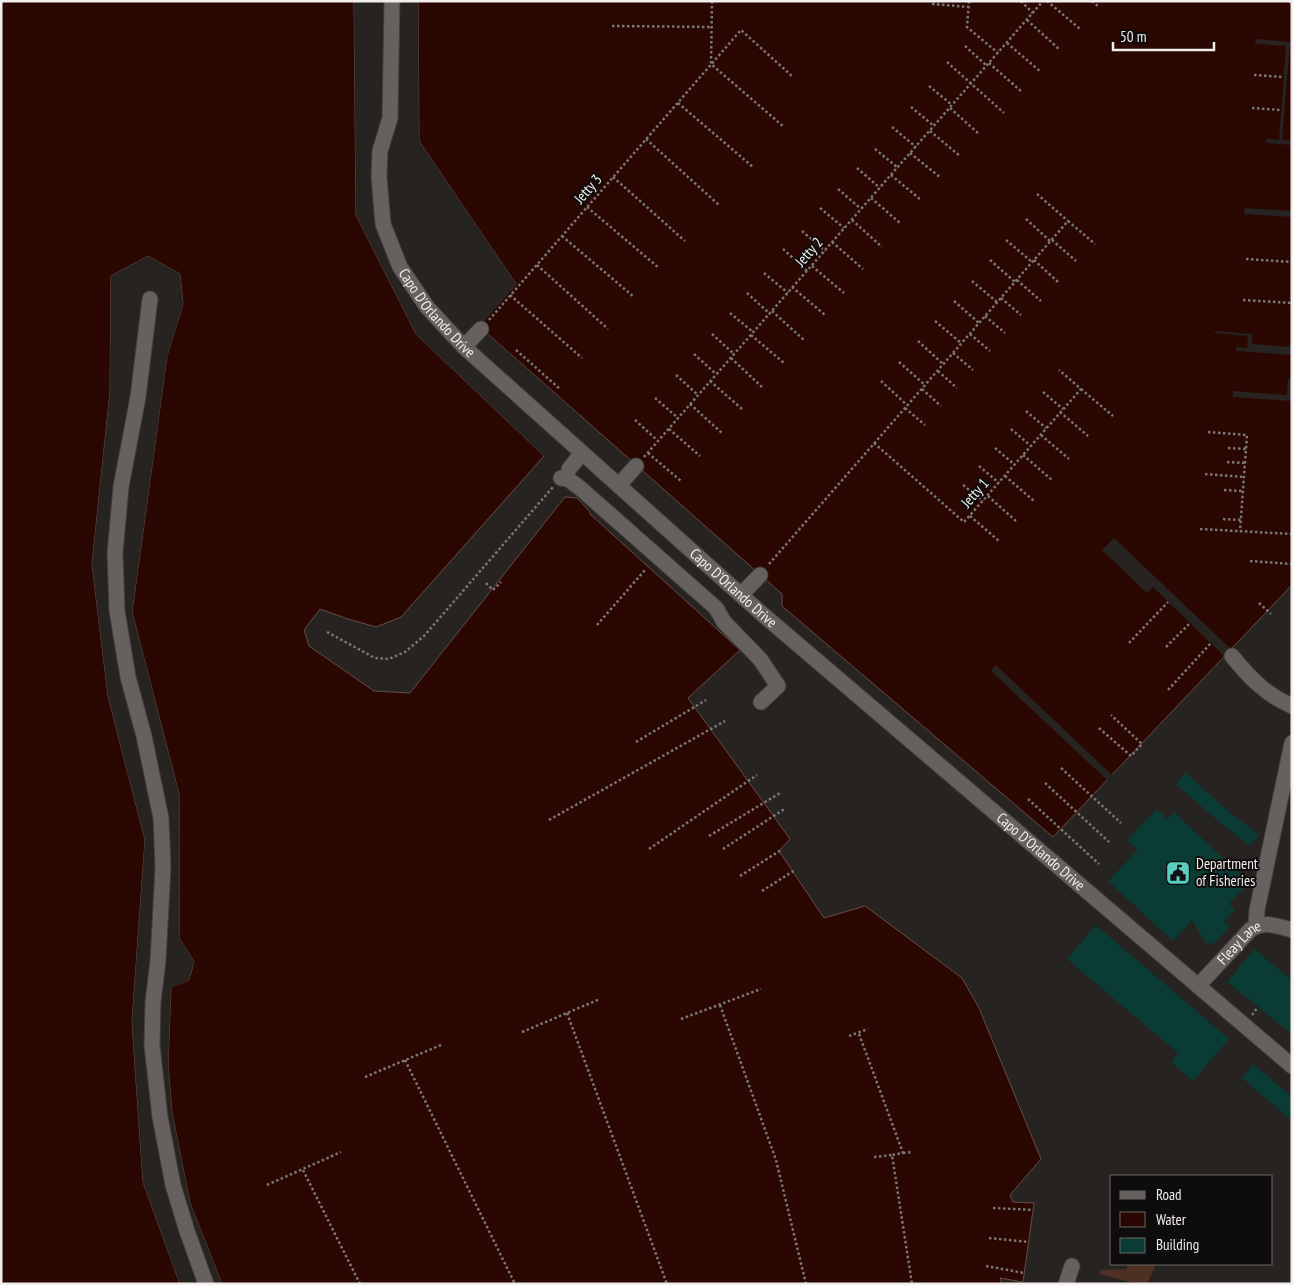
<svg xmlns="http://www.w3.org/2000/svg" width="1293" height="1285" viewBox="0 0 1293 1285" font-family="'PT Sans Narrow',sans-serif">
<rect width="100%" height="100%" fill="#272321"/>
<path fill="#4e3022" d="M1127,1264H1156L1147,1284H1137L1099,1274L1101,1270L1127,1269Z"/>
<path fill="#2a0700" stroke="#664c47" d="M1,1H354L356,215L416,334L544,456L401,617L376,627L348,619L320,609L304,630L309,646L374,691L410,693L565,497L577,498L590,512V514L740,650L688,698L790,839L779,851L824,918L865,906L962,978L979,1008L1041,1159L1010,1195L1013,1202L1034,1203L1023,1282L1000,1278L1002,1284H222L190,1203L172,1113L168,1064L171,987L189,980L194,962L179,938V794L132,612L167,356L183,304L180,274L148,256L111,276L110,392L92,564L108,696L145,840L132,1022L143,1182L180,1284H1Z
M418,1H1292V585L1053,837L782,606V594L479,326L516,284L419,141Z"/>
<path fill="#272321" d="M354,1H357L359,215L418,333L546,454L544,456L416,334L356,215Z
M416,1H418L419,141L516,284L480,327L580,416L578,418L480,330L477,324L513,284L417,141Z
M1256,39L1290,42L1282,140L1292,141V145L1266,143V139L1279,140L1286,46L1255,44Z
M1245,208L1292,211V217L1244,214Z
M148,256L180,274L183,304L167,357L132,612L179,794V938L194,962L189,980L171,988L168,1064L172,1113L190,1203L222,1284H219L188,1204L169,1113L165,1064L169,987L187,978L191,963L177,938L176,795L130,612L165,356L180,304L178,275L148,259L114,278L113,392L95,564L111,696L147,840L134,1022L145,1182L182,1284H180L143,1182L132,1022L145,840L108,696L92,564L110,392L111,276Z
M1215,331L1252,334V344L1289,347L1290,344H1292V355L1236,351V347L1247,348L1248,336L1215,333Z
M1288,379H1292V401L1233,397V391L1287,395Z
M1114,538L1232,650L1225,657L1153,587L1147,593L1102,550Z
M996,665L1113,776L1108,781L991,671Z"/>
<path fill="#0a3b35" d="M1186,773L1228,811L1259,835L1250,846L1218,821L1176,784Z
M1157,809L1167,819L1174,812L1243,877L1237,882L1244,888L1229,904L1235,910L1224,921L1230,927L1213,944L1206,943L1192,920L1173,941L1108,881L1138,850L1127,840Z
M1096,925L1229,1039L1193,1081L1171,1062L1178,1053L1067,959Z
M1254,949L1292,980V1034L1227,982Z
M1253,1064L1292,1097V1121L1242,1078Z"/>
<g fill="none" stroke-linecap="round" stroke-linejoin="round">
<defs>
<g id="minor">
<path id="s1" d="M392,1L390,118L380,151L379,177L383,224L400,267L427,307L464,347L761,613L1292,1066"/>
<path d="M150,299L138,397L121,487L115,553L117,611L128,677L144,736L161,818L163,868L158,961L153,1002L152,1045L160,1117L173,1185L187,1231L206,1284"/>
<path d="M464,347L481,329"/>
<path d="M569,469L582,453"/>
<path d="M561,478L568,479L580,488L716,608L724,622L760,659L778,686L761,702"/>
<path d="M619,485L636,466"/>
<path d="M741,595L760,575"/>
<path d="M1232,656C1249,677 1266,695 1292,706"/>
<path d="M1256,925L1257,910L1292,743"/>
<path id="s2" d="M1198,986L1250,930C1264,920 1277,926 1292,930"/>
<path d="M1066,1284L1072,1266"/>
</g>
</defs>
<use href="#minor" stroke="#423e3c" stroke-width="17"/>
<path stroke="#7b7776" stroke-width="2.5" stroke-dasharray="2.5 2.5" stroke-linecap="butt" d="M712,1L711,64L784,127
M969,1L967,27L998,53
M1021,1L1033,13
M1047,1L1080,29
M1092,1L1099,7
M1290,3L1291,1
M932,4L969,7
M1027,20L1060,50
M612,26L712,27
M1007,43L1041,72
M965,46L987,66
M947,62L1004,113
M989,63L1022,92
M1254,75L1283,77
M929,86L952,105
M678,103L753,167
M911,107L934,126
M950,108L979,134
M1252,108L1281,110
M892,127L916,147
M930,131L960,156
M646,139L719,205
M875,149L897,167
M910,153L941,178
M857,168L880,188
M891,175L921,200
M613,177L685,241
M838,189L861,209
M1037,194L1068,221
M871,198L900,223
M587,207L659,268
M820,208L844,228
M1026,219L1050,241
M852,220L882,247
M802,231L825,251
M562,236L634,297
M1006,240L1032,262
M1052,240L1076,261
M832,242L863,269
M783,249L807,271
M1246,259L1292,262
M990,260L1015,282
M1034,260L1058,282
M537,265L608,329
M812,266L844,293
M764,273L788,293
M1017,280L1041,301
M972,281L997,302
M792,287L825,315
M747,293L770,314
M510,295L582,358
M1001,298L1021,315
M1243,300L1292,303
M954,301L979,323
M772,311L804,340
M730,313L753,332
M985,316L1005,333
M489,320L741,30L792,76
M935,321L961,343
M712,334L734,354
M970,334L990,351
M751,335L784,363
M918,341L943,364
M516,350L560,389
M953,353L973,370
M694,354L716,374
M731,358L762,387
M899,362L925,385
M938,371L957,388
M676,375L698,395
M710,381L742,409
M881,381L907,405
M922,389L941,406
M1081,389L1113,416
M1043,392L1063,409
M655,398L678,418
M690,404L723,434
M905,408L925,425
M1026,411L1046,428
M1060,412L1088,436
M635,420L658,441
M669,429L700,456
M1011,429L1031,446
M1208,432L1247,435L1240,531
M1041,435L1069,459
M874,443L964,522L1081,389L1059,370
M995,448L1015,465
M1228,448L1246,449
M648,453L681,481
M1023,455L1052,480
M644,457L1043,1
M1227,462L1245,463
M979,466L999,483
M1205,474L1244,477
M1005,476L1034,501
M963,485L983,501
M1224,490L1243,491
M988,496L1016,521
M970,516L999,541
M1223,519L1241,520
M1200,529L1292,534
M1250,561L1292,564
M769,564L1068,221L1095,244
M486,583L493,590L501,582
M1259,603L1271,614
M597,625L645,570
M327,632L375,658L389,659L405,652L424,636L553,487
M1129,643L1168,602
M1166,647L1190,623
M1168,690L1211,643
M1099,728L1131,756L1142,744L1111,715
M636,742L706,700
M1061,768L1121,823
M1045,783L1109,842
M1028,799L1099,864
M549,820L725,721
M709,836L780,793
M649,849L757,775
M723,849L786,808
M740,876L781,850
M762,891L795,870
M720,1005L776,1160L806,1284
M567,1013L667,1284
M1252,1015L1257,1008
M681,1019L761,989
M522,1032L600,999
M859,1034L903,1153L892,1155L912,1284
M849,1036L868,1029
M405,1060L515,1284
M365,1077L441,1045
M903,1153L913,1152
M874,1157L892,1155
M303,1170L360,1284
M267,1185L341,1152
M993,1208L1033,1210
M989,1238L1028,1242
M986,1266L1024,1273"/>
<use href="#minor" stroke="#66615f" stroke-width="15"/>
</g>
<defs>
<symbol id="civic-square" viewBox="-11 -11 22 22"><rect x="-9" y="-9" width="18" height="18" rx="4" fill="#59cebe" stroke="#0e0c0c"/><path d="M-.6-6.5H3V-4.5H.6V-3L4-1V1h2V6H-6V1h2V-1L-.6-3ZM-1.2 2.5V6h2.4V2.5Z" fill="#111"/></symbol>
</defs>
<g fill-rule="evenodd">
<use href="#civic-square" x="1164" y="859" width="28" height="28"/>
</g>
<g text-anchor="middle" stroke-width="4" stroke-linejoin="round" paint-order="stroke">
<g font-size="15" fill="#f1eeed" stroke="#0e0c0c">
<text transform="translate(588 189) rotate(-49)" y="5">Jetty 3</text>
<text transform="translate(809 252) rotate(-49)" y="5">Jetty 2</text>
<text dy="5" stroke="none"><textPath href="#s1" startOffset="330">Capo D'Orlando Drive</textPath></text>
<text transform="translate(975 493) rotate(-49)" y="5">Jetty 1</text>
<text dy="5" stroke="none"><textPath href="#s1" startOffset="735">Capo D'Orlando Drive</textPath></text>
<text dy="5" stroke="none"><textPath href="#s1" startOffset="1140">Capo D'Orlando Drive</textPath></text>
<text dy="5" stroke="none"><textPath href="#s2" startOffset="60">Fleay Lane</textPath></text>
</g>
<g font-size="15" fill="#f1eeed" stroke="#0e0c0c" text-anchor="start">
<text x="1196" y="869">Department<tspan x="1196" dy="17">of Fisheries</tspan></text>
</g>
</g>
<rect width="1293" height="1285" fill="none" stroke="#f1eeed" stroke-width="5"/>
<rect x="1110" y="1175" width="162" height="90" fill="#0e0c0c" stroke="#696666"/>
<rect x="1120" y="1191" width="25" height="8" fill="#66615f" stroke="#696666"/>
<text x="1156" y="1200" font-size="15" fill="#f1eeed">Road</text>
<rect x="1120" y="1212" width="25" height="15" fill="#2a0700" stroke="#696666"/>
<text x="1156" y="1225" font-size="15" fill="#f1eeed">Water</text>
<rect x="1120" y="1238" width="25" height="15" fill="#0a3b35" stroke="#696666"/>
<text x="1156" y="1250" font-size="15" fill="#f1eeed">Building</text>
<path d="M1113 42v8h101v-8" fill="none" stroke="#f1eeed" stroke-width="2.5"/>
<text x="1120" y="42" font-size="15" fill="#f1eeed" stroke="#0e0c0c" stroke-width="4" paint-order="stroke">50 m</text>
</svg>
